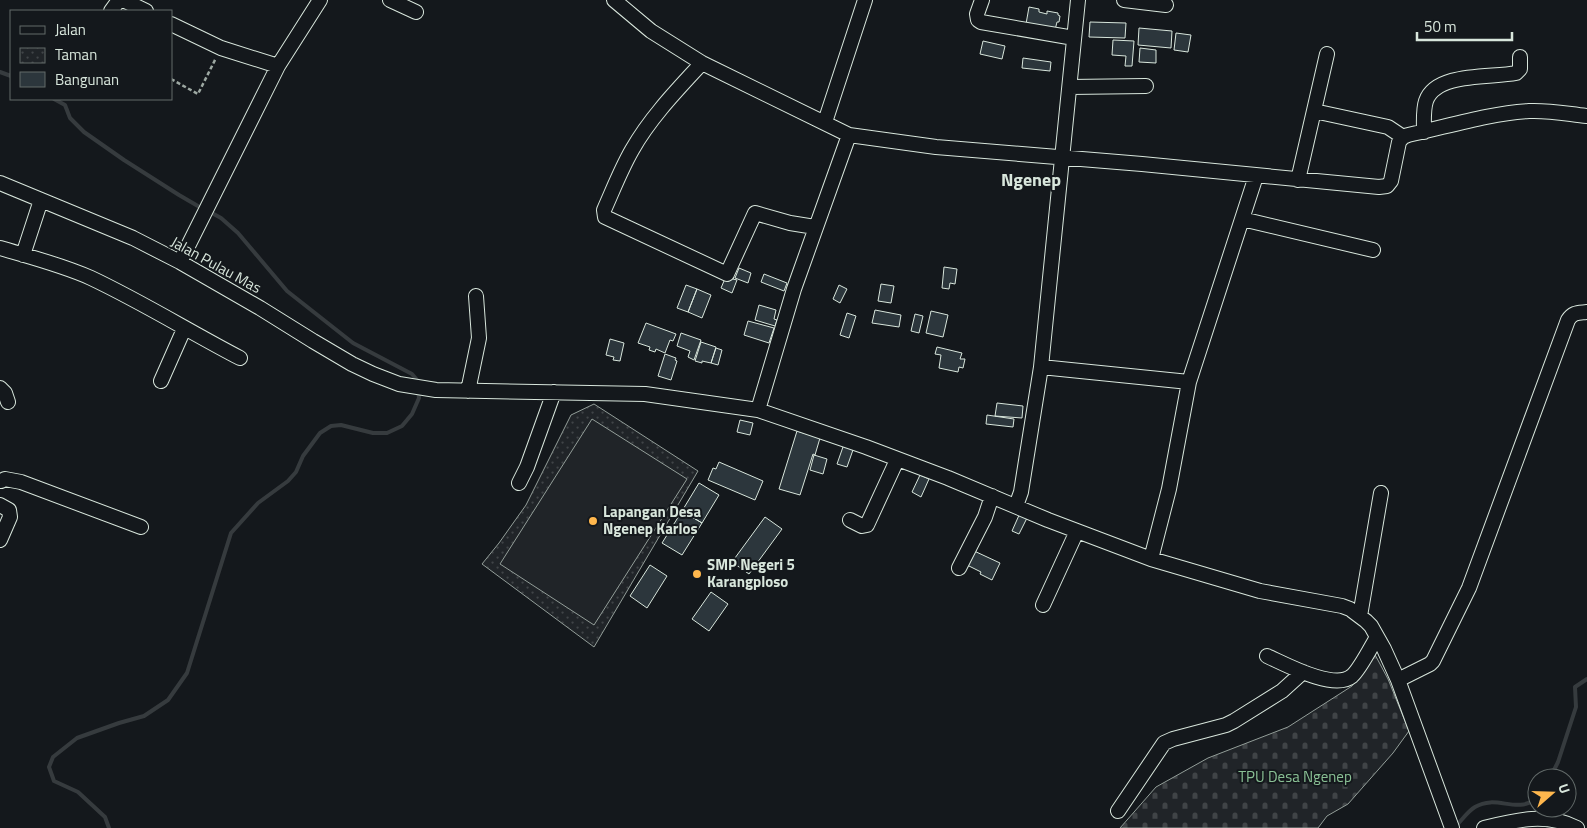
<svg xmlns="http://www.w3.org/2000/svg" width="1587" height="828" viewBox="0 0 1587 828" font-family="'Titillium Web',sans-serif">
<defs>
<pattern id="cemetery-stones" width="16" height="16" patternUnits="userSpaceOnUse" patternTransform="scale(1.25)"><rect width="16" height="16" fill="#202428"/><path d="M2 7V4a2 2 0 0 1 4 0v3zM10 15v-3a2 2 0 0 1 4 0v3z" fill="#404447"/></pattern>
<pattern id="park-dots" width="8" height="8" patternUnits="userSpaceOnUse" patternTransform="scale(1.25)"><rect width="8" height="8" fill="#202428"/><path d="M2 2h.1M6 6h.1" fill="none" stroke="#404447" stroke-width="1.8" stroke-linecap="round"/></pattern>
</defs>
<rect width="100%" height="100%" fill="#14181c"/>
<path fill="url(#cemetery-stones)" stroke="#939e99" d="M1372,649L1388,679L1409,731L1393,753L1348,804L1327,816L1318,828H1120L1156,787L1208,758L1288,727L1352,686Z"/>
<path fill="url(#park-dots)" stroke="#939e99" d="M594,404L698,471L594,647L482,564L499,543L526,505L571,415Z"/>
<path fill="#202428" stroke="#939e99" d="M592,419L687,479L594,625L500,564Z"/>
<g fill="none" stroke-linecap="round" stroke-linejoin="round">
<path stroke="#363b3e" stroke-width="4" d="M0,72L11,76
M54,99L65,105L70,118L84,132L124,160L179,195L203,209
M210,212L221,218L238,233L287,291L353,343L412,374L417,380V383
M1550,778L1558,762L1576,707L1575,687L1587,679
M1455,827C1462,820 1468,811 1475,807C1497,794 1515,814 1537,799
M109,828L105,817L78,792L54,781L49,767L53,757L77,738L119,723L144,716L168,700L187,673L231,533L258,503L288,481L296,472L303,456L320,433L331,426L341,425L373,433H387L402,426L412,414L419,398L418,390"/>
</g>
<path fill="#2c363c" stroke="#d8e6dc" d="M1029,7L1039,9V12L1047,14V11L1058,13V15L1060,16L1059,22H1057L1055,30L1026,24Z
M1090,22L1126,23L1125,38L1089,37Z
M1139,28L1172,31L1171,48L1138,45Z
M1176,33L1191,35L1188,52L1174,50Z
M1113,40L1134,41L1132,66H1125L1126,56L1112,55Z
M983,41L1005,46L1002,59L980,54Z
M1140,48L1156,50V63L1139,62Z
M1023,58L1051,62L1050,71L1022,68Z
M944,267L957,269L955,284L950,283L949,289L942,288Z
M739,268L751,273L748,283L735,278Z
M727,274L734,277L733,279L737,280L732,293L721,288Z
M764,274L787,283L784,291L761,282Z
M881,284L894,286L891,303L878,301Z
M686,285L697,289L688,312L677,308Z
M839,285L847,289L840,303L833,299Z
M697,289L711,295L702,318L688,312Z
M759,305L776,310L774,319L777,320L775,326L755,320Z
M875,310L901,315L899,327L872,323Z
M931,311L948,315L943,337L926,333Z
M847,313L856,316L849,338L840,335Z
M915,314L923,316L919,333L911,331Z
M748,321L774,328L769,343L744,335Z
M646,323L676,334L673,341L670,340L665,353L656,349L655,352L649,350L650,347L638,343Z
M681,333L701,340L694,360L688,357L690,351L677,346Z
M610,339L624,343L620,361L613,360L614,357L606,355Z
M701,342L716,347L711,363L702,361V363L695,361Z
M937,347L962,353L960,359H965L963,368L959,367L958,372L939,368L941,355L935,354Z
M716,348L722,350L718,365L711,363Z
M665,354L676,358L675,360L677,361L671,380L658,376Z
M997,403L1023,406L1022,418L995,416Z
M987,415L1014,419L1013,427L986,424Z
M740,420L753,423L750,435L737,432Z
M797,431L820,438L815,455L813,454L800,495L779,489Z
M844,444L854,447L847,467L837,464Z
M814,455L827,459L823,474L810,470Z
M719,462L763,481L755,500L708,480L713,468L716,469Z
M920,475L929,479L921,497L912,492Z
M699,483L719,495L702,523L682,511Z
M682,511L702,523L682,555L662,543Z
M1020,513L1028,516L1019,534L1012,531Z
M765,517L782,529L749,574L732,562Z
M972,550L1000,563L992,580L980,574L981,572L965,564Z
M650,565L667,576L647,608L630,596Z
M711,592L728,604L709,631L692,619Z"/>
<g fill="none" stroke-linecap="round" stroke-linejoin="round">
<defs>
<path id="minor" d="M123,0L146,11
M390,0L416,12
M614,0L651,31L702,63L849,135L936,147L1142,164L1379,187L1387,186L1391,181L1399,142L1403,137L1408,135C1446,127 1490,113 1529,111C1549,110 1568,114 1587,116
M982,0L977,14L978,20L981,22L1074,38
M1124,0L1166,5
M111,11L119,0
M171,24L221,48L278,66
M702,63C677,90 650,118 632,150C621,169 613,190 604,210L605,217L727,274L755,213L790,223L815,227
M1070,87L1146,86
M1314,111L1388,127L1403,137
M825,122L865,0
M1424,132C1424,122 1423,110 1426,101C1436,72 1491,78 1516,73L1520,69V57
M1298,180L1327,54
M0,183L133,238L180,262L260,308L313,341L352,364L373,374L399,384L436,390L645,394L758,410L866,447L948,478L1048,520L1151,559L1260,591L1342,606L1350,609L1366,621L1371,626L1384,649L1398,680L1452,828
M1242,219L1373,250
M0,248C30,257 62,265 91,278C142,302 190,332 240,358
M23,255L41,200
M180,262L278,66L320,0
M1041,367L1189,382
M161,381L184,329
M0,388L5,393L8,402
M468,391L479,338L476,296
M758,410L794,289L849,135
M1,481L5,479L21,482L141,527
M519,483L527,467L554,392
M0,505L9,510L10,517L0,540
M1016,506L1021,492L1041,367L1078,0
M850,520L862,526L867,525L897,460
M1151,559L1169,489L1189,382L1256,176
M959,568L985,517L992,496
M1043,605L1077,531
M1360,616L1381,493
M1267,656C1285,664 1334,691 1352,676C1360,669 1371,647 1377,637
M1398,680L1430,664L1433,661L1469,588L1568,320C1573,312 1578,313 1587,312
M1118,811L1164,743L1173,739L1226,725L1234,721L1282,691L1303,672
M1484,828C1516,820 1546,812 1577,828"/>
</defs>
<use href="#minor" stroke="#d8e6dc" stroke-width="16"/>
<path stroke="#9da8a2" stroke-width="2.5" stroke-dasharray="4 2.5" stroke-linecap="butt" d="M171,79L198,94L216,58"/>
<use href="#minor" stroke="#14181c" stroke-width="14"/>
</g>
<g fill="#ffb74d" stroke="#14181c" stroke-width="2">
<circle cx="593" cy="521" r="5"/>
<circle cx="697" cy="574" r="5"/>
</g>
<g text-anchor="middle" stroke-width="4" stroke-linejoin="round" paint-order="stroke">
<g font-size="15" fill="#d8e6dc" stroke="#14181c">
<text transform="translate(216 265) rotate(29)" y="5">Jalan Pulau Mas</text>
</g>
<g font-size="15" font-weight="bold" fill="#d8e6dc" stroke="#14181c" text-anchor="start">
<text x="603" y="517">Lapangan Desa<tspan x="603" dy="17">Ngenep Karlos</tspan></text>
<text x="707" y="570">SMP Negeri 5<tspan x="707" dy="17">Karangploso</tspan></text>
</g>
<g font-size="15" fill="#8ac095" stroke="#14181c">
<text x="1295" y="782">TPU Desa Ngenep</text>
</g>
<g font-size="18" font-weight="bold" fill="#d8e6dc" stroke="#14181c">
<text x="1031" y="186">Ngenep</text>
</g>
</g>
<rect x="10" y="10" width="162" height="90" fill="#14181c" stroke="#626a69"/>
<rect x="20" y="26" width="25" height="8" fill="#14181c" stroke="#626a69"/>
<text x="55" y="35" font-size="15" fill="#d8e6dc">Jalan</text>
<rect x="20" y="48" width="25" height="15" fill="url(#park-dots)" stroke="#626a69"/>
<text x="55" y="60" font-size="15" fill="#d8e6dc">Taman</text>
<rect x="20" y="72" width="25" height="15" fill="#2c363c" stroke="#626a69"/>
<text x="55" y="85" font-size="15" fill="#d8e6dc">Bangunan</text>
<g transform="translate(1552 793) rotate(70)"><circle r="24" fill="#14181c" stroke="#626a69"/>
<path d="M0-4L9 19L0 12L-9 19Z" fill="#ffb74d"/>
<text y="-8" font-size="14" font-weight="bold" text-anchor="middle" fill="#d8e6dc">U</text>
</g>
<path d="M1417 32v8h95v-8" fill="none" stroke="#d8e6dc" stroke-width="2.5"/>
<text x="1424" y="32" font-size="15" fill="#d8e6dc" stroke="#14181c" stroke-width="4" paint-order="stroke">50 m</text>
</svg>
